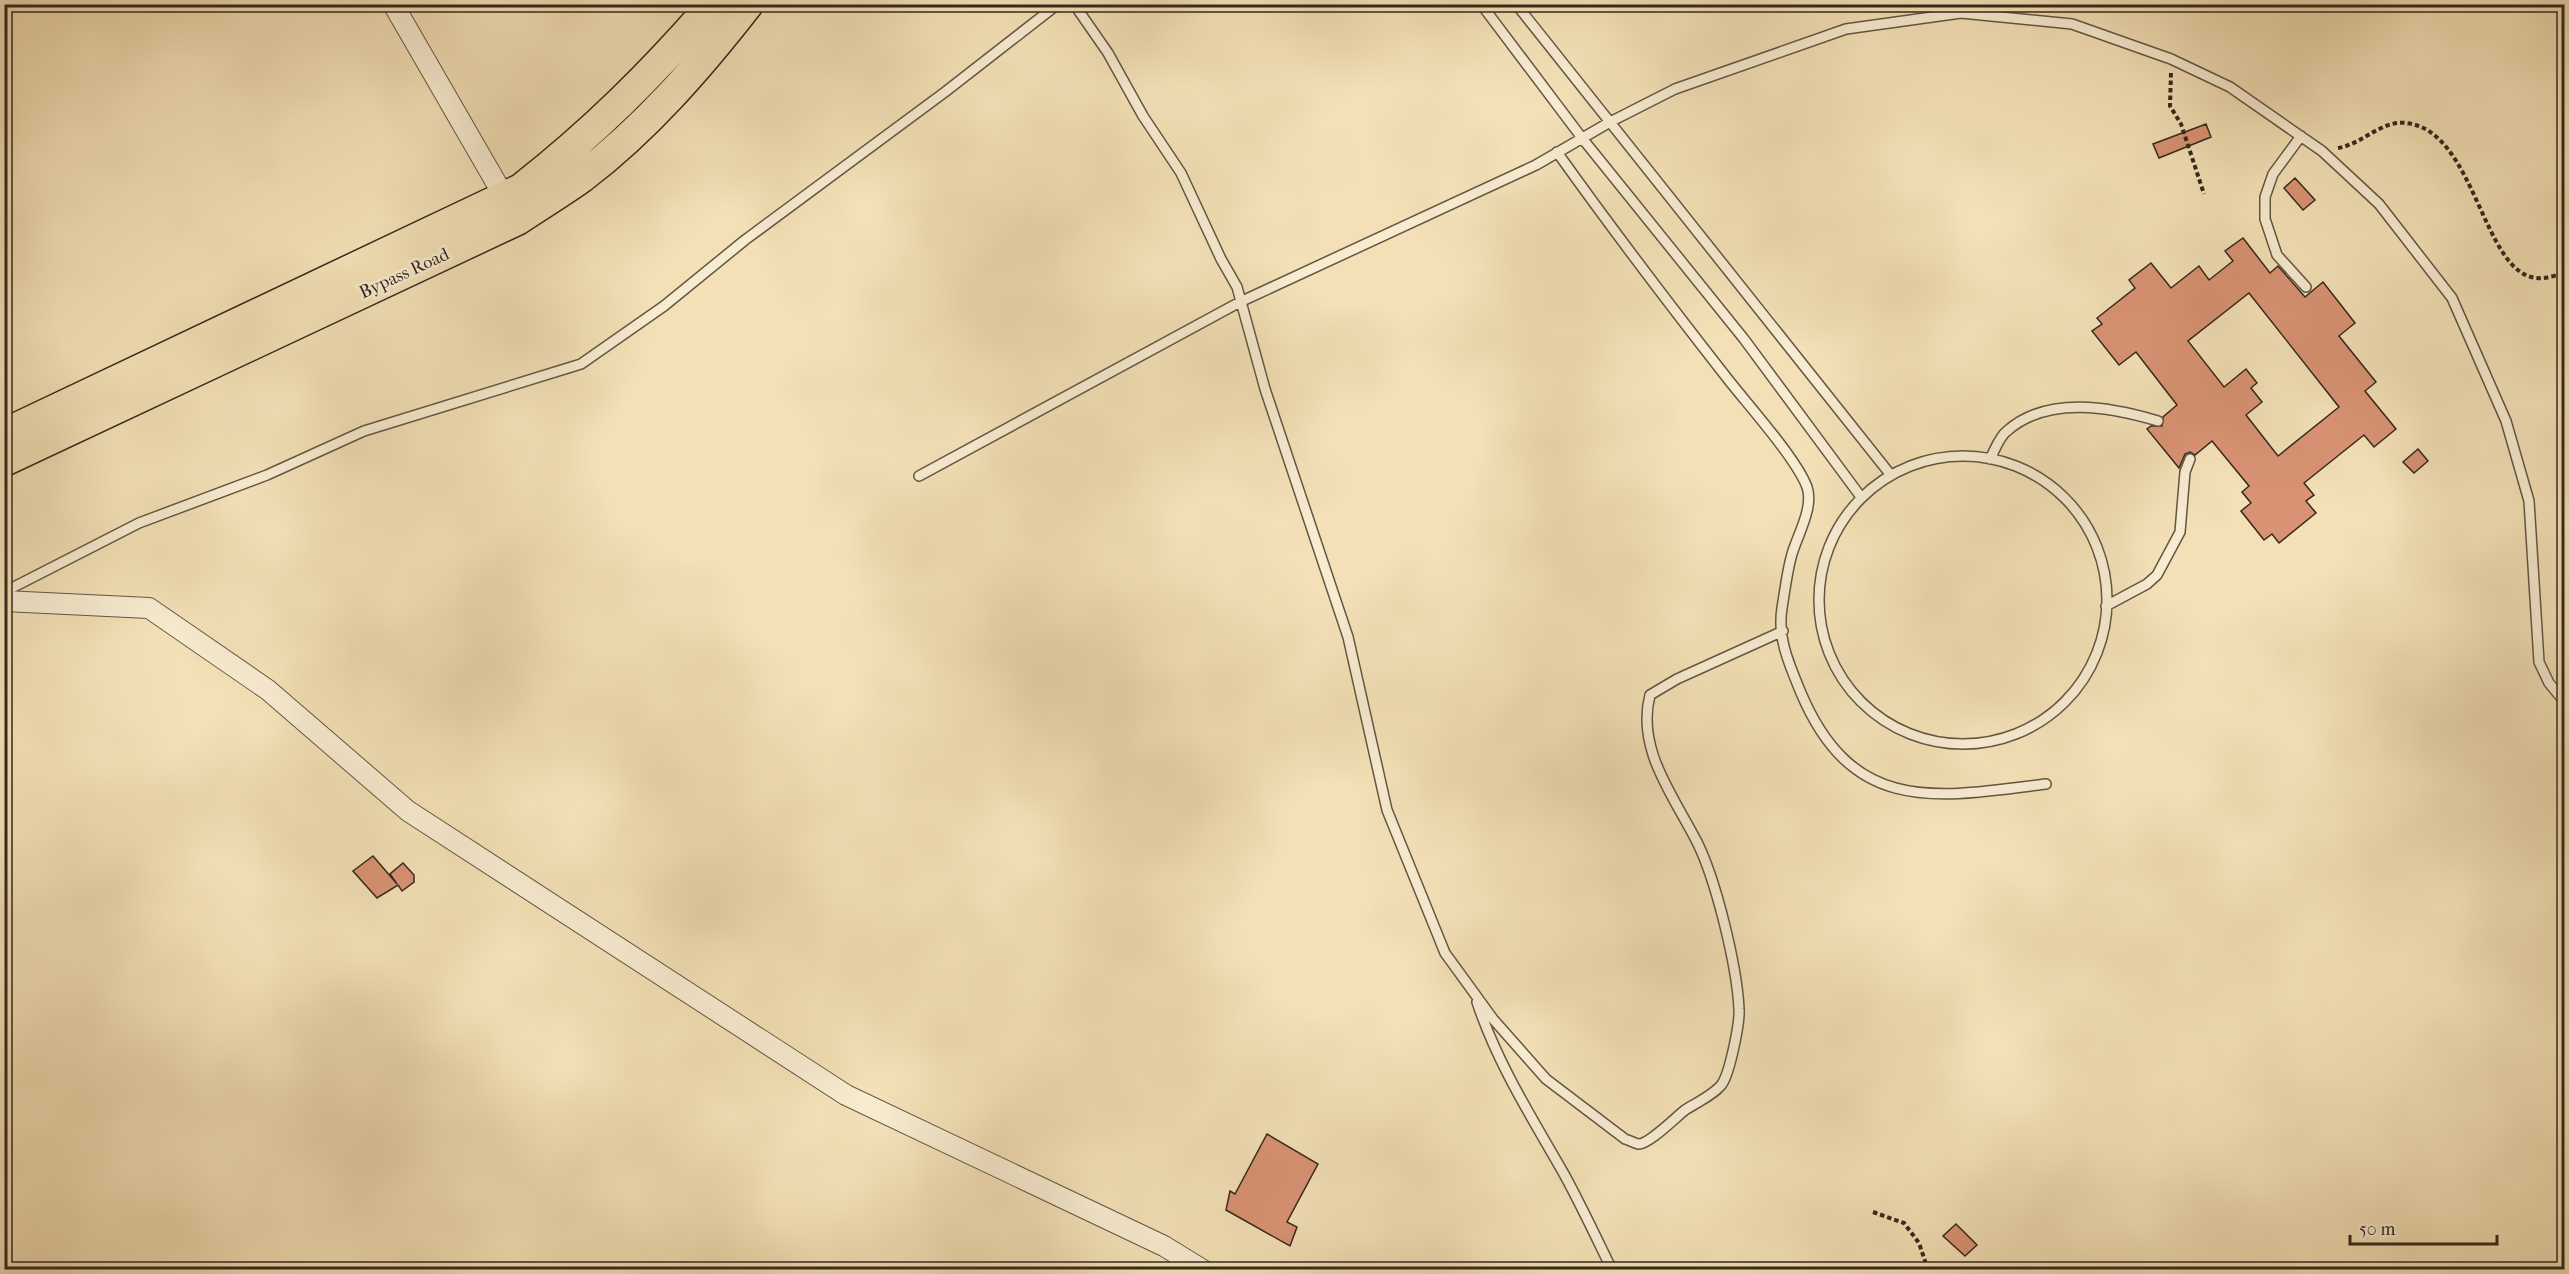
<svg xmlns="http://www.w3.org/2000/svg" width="2569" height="1274" viewBox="0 0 2569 1274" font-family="'IM FELL French Canon',serif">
<rect width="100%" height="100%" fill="#f3e0b6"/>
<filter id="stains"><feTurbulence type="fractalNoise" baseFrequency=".00333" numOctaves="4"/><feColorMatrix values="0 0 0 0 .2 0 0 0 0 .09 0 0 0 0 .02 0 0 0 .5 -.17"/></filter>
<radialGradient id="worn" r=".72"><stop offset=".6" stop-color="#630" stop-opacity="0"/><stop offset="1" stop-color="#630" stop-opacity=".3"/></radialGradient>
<path fill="#d99374" stroke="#35281d" stroke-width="1.5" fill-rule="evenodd" d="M2206,124L2211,137L2159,158L2153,144Z
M2295,178L2315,200L2303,210L2284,188Z
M2243,238L2270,273L2278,266L2305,297L2323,282L2355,323L2339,336L2376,382L2365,391L2396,429L2374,447L2364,435L2304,483L2314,495L2306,501L2316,513L2279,543L2272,534L2264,540L2241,511L2251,503L2242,492L2249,486L2212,441L2195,455L2190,452L2185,454L2179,468L2147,429L2151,426H2162L2163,417L2177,405L2136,352L2119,365L2092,331L2102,324L2097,318L2135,288L2129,280L2151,263L2171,288L2199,266L2209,280L2233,261L2225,251ZM2249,293L2339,407L2278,456L2246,415L2262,402L2251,388L2257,383L2246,369L2224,387L2188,341Z
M2418,449L2428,461L2414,473L2403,462Z
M373,856L397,884L390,874L403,863L414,875V882L402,891L398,885L377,898L353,871Z
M1267,1134L1318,1164L1287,1222L1297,1227L1290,1246L1226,1210L1230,1191L1235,1194Z
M1956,1224L1977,1245L1965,1256L1943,1236Z"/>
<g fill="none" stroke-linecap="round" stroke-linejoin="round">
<defs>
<path id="service" d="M1074,4L1108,53L1143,116L1181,173L1221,259L1237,287L1265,389L1348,637L1387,810L1445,953L1493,1019L1546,1079L1625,1139C1629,1140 1634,1143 1638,1144C1648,1145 1675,1118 1685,1110C1696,1103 1715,1094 1722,1084C1730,1072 1740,1023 1739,1009C1737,966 1716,880 1697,842C1673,795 1636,749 1650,695L1677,679L1783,631
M1481,4L1582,138L1744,339L1861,497
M1516,4L1890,474
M2301,136L2273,174L2265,197V219L2277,255L2306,287
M1557,152C1612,229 1669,304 1727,378C1748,405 1796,458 1807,487C1814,507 1798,534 1792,554C1787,571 1785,590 1782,608C1777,639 1790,666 1801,693C1853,815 1935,798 2046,784
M1819 600a144 144 0 1 1 288 0a144 144 0 1 1-288 0Z
M1990,459C1995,450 1999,437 2007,431C2048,395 2111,407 2158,421
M919,476L1240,302L1536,165L1610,122L1675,89L1846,29L1961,13L2072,24L2171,59L2230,87L2322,151L2379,204L2452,298L2506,421L2529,501L2539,662L2549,683L2564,701
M4,592L139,523L267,475L364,431L581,364L664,306L745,240L945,92L1058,4
M2106,606L2147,584L2157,575L2180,532L2185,472L2190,459
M1477,1002C1497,1063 1532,1118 1564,1174C1581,1205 1596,1237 1612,1270"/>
<path id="minor" d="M393,4L505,198
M4,601L149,608L268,690L408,811L846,1095L1164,1246L1203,1270"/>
<path id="primary" d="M4,434L521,189C594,132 652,74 713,4
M4,461L517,220C538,206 561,192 582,177C645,129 699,67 748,4"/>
</defs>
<use href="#service" stroke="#645643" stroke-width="12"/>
<use href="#minor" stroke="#645643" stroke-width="22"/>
<use href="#primary" stroke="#35281d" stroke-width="33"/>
<path stroke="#35281d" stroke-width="4" stroke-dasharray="4.5 3" stroke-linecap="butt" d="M2171,73L2170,106L2181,124L2204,194
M2338,148C2363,144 2381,120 2406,123C2476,130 2482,274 2537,278C2546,279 2556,275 2564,273
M1873,1212L1904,1223L1919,1243L1928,1270"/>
<use href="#service" stroke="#f7ebd0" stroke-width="9"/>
<use href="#minor" stroke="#f7ebd0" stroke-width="20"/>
<use href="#primary" stroke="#f3e0b6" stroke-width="30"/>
</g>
<g text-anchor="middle" stroke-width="5" stroke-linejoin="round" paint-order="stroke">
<g font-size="18" fill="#35281d" stroke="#f7ebd0">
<text transform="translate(404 273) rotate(-25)" y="6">Bypass Road</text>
</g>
</g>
<rect width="2569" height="1274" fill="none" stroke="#f3e0b6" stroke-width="24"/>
<rect x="6" y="6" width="2557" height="1262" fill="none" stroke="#35281d" stroke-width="3"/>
<rect x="12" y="12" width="2545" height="1250" fill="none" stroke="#35281d" stroke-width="1.5"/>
<path d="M2350 1235v9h147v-9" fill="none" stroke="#35281d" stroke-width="3"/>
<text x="2359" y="1235" font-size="18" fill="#35281d" stroke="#f7ebd0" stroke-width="4.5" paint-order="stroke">50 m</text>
<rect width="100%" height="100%" filter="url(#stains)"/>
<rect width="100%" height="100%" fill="url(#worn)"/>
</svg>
